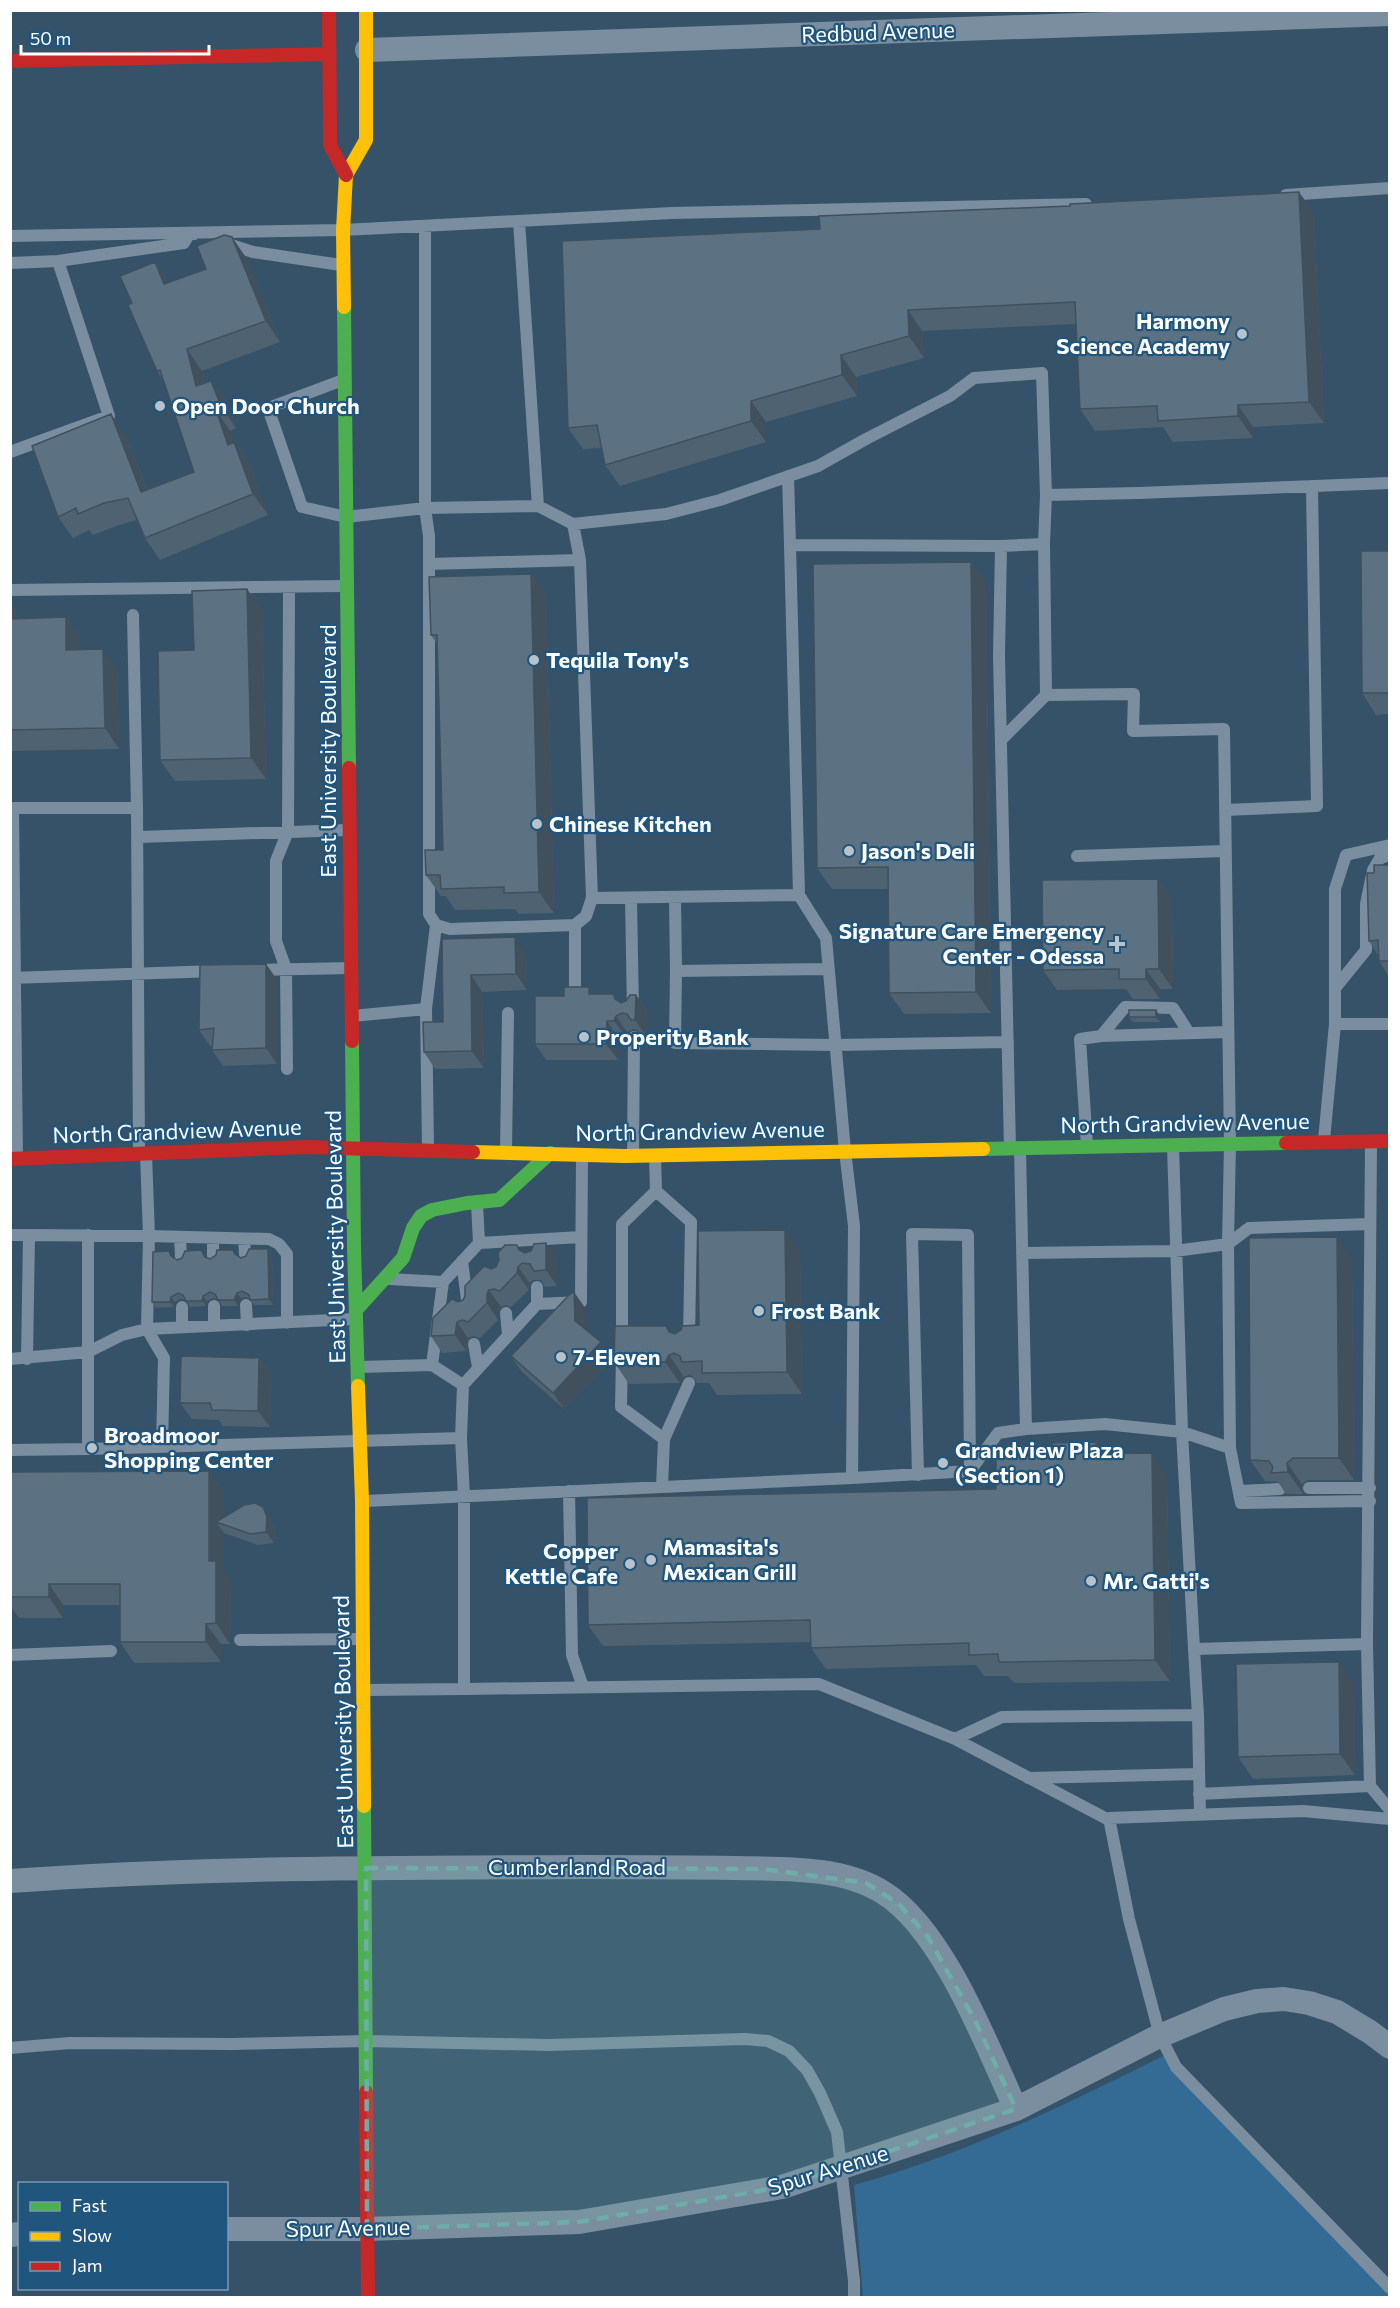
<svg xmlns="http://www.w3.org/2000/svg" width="1400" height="2308" viewBox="0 0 1400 2308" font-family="Commissioner,sans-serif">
<rect width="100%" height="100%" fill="#355268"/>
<path fill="#336b94" d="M1169,2053L1389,2288V2297H863L854,2185C964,2155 1067,2104 1169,2053Z"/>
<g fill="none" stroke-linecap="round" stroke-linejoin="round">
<path stroke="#7b8e9f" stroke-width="12" d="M1286,195L1390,188
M519,221L538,506
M425,226V508L429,536V914L436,925L450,929L575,925L586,916L592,898L580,560L573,524
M10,236L343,230L672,213L1086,204
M225,243L253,252L341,265
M58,261L184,243L190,233L194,234
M10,263L58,261L109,416L10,452
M343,380L268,408L302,507L346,517L425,508L538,506L573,524L666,514L720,500L818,466L866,439L950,396L974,378L1042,373L1046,495L1044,544L1001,546L790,545L788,476
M1046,495L1139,493L1390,483
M790,545L799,895L826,938L845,1151L854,1226L852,1478L970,1471L998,1433L1026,1429
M1001,546L999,656L1010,1148
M429,564L580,560
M10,590L345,586
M133,615L137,808
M1046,695L1134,694L1133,731L1224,729L1230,1143L1228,1244L1230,1448L1241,1503L1370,1501
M1001,740L1046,695L1044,544
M10,808H13L17,1159
M13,808H137L139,1153
M1225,810L1317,806L1312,486
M139,837L348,830
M1077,856L1225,851
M675,897L676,971
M592,898L799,895
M631,898L633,1011
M828,969L676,971L675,1043L835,1045L1008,1042
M255,970L351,968
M10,978L216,971
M1336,987L1366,950V904L1373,870L1380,858L1390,855
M575,991V925
M426,1009L428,1148
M352,1016L426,1009L436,925
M1335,1024H1390
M1101,1036L1125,1007L1173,1008L1189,1033
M287,1069L286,969L276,941V861L288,831L289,587
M1324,1140L1335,1024V889L1346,855L1390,845
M1087,1146L1080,1039L1101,1036L1228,1032
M1173,1146L1182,1432L1194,1649
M1020,1149L1026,1429L1105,1424L1182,1432L1230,1448
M506,1151L508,1013
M146,1154L149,1236L269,1239L279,1244L287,1254V1323
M633,1155L634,1037
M582,1156L581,1302L537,1304L463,1385L461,1438L464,1496V1689L819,1684L955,1739L1002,1717L1198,1715
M655,1156L656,1191L691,1222L689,1340
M477,1203L479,1243L581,1237
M10,1235H29
M88,1235V1449
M180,1237L181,1257
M213,1238V1256
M244,1239L245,1255
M1022,1253L1175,1251L1228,1244L1249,1228L1370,1224
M462,1261L467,1300
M389,1279L443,1282L479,1243
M443,1282L432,1365L463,1385
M537,1304V1287
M246,1305L247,1325
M214,1306V1326
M182,1307V1327
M506,1313L508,1335
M622,1340V1224L656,1191
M474,1344L478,1367
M622,1357L621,1407L664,1439
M10,1359L88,1352L122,1335L147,1329L149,1236L29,1235L27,1359
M359,1367L432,1365
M162,1446L164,1358L147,1329L354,1319
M10,1450L88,1449L461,1438
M918,1475L912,1234L968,1235L970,1471
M662,1487L664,1439L689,1383
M1309,1488H1370
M569,1491L572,1655L583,1687
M1239,1491L1280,1489
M365,1501L852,1478
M240,1640L362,1639
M10,1655L111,1651
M366,1690L464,1689
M955,1739L1109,1820
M1028,1778L1198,1774
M1370,1786L1390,1810
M1199,1794L1370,1786L1367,1644
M1200,1815L1198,1715L1194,1649L1367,1644L1371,1143
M1390,1819L1303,1811L1109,1818L1129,1919L1160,2036L1176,2067L1390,2288
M10,2048L70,2043L233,2044L367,2041L549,2045L745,2039L768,2041L789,2051L807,2070L820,2093L837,2132L854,2281V2298"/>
<path stroke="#7b8e9f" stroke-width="24" d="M367,50L1390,14
M10,1881C200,1867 390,1868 580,1867C631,1867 683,1867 734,1868C782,1869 842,1866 884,1893C943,1930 987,2046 1016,2109
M226,2229H367L579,2222L782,2187L1016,2109L1155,2038L1224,2009L1257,2001L1284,1999L1309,2003L1337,2012L1370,2032L1390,2047
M10,2235L20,2234"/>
<path stroke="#4caf50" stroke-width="14" d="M344,307L349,768
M352,1041L354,1247L358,1386
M983,1149L1286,1143
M356,1310L403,1258L413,1228L421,1216L432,1210L467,1203L499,1200L550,1153
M364,1806L366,2092"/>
<path stroke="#ffc107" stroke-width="14" d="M344,307L343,230L346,175L366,140V10
M473,1152L625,1156L983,1149
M358,1386L362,1501L364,1806"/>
<path stroke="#c62828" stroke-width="14" d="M329,10L330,145L346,175
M10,61L329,54
M349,768L352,1041
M1286,1143L1390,1141
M10,1159L304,1147L473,1152
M366,2092L368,2298"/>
</g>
<path fill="#4f6271" d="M1314,213L1324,423L1253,427V438L1173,442L1163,427L1095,431L1080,409L1076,324L922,331L924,358L856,377L857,396L766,422V442L620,486L605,465L602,448L583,449L568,428L820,229Z
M247,259L280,342L202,371L205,383L211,381L226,402L236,428L230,431L235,442L249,463L268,515L160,560L145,538L137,520L119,525L93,535L89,530L73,538L58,517L126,436L147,489L194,472L163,380L157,371L132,303L155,262L169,282Z
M1389,551V714L1376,715L1362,693Z
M971,562L986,583L991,1013L904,1014L889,993L888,889H832L817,868Z
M531,574L546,595L554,913L519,914L515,909L455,910L446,896H441L426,875L443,850L437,644L431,635Z
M247,589L262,611L266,779L175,781L160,760L194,650Z
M10,604L16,611V619L66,617L80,637V649L117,669L119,749L10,751Z
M1389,865V977L1379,961L1378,955L1369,941L1374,873Z
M1158,879L1172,899L1173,989H1160V999H1133L1126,989L1057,990L1043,970Z
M442,939L526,953L527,990L482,992L484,1068L435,1069L424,1052L443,1022Z
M266,964L277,980V1064L223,1066L212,1050V1046H210L199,1030Z
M589,987L594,994L621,1003L626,1001L636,995L647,1011V1037H642L637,1030L633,1029L627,1032L626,1037H618V1060H546L535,1044L564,996Z
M1160,1016V1022H1133L1129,1017Z
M546,1243L557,1260V1286L545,1287L541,1280H533L530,1283L529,1290L511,1307L506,1305L501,1307L498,1310V1320L480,1338L473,1336L468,1338L466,1351L442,1353L431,1336L458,1302L463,1300L491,1269L522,1251L525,1253Z
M268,1249L272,1254L273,1305H254L250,1299L246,1297L241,1298L238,1306H222L218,1299L213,1298L207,1301L206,1306L190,1307L186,1300L181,1299L175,1302L174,1307L156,1308L152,1302L177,1260L206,1258L210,1259L237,1256L241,1258Z
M800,1251L802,1394L717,1395L709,1383H697L692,1376L689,1375L684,1377L680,1383L629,1384L614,1362L671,1333L675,1334L699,1325Z
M1352,1259L1354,1480H1308L1302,1484L1303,1494H1286L1278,1482L1265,1481L1250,1460Z
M586,1309V1330L612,1358L564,1409L522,1372L511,1356Z
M259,1358L271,1374L270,1427L223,1426L219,1420L192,1419L180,1403Z
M1096,1442L1104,1454L1167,1474L1170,1681L1014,1683L1008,1676H984L976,1665L826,1669L811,1648V1642L603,1646L588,1625L996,1489L1053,1455Z
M209,1471L224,1492V1518H270L275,1528L274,1543L258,1545L224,1533V1572L231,1582L230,1644H221V1662L134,1663L120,1642V1605H63V1618H19L10,1606V1472Z
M1354,1683L1355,1775L1253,1779L1238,1757Z"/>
<path fill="#40505c" d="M1299,192L1314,213L1324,423L1309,402Z
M232,237L247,259L280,342L266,321Z
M155,262L170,283L164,284Z
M908,310L922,331L924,358L909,336Z
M187,349L202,371L211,407L196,386Z
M841,355L856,377L857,396L842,375Z
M211,381L226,402L236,428L221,406Z
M751,401L766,422V442L751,421Z
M1238,405L1253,427V438L1238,416Z
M216,410L230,431L235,442L249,463L268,515L253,494L228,445Z
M111,414L126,436L156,513L141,492Z
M971,562L986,583L991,1013L976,992Z
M531,574L546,595L554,913L539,892Z
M247,589L262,611L266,779L251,758Z
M10,604L16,611V640L10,632Z
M66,617L80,637L81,670L66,650Z
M103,649L117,669L119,749L105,728Z
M1158,879L1172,899L1173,989L1159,969Z
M515,937L526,953L527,990L516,974Z
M266,964L277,980V1064L266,1048Z
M1146,969L1160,989V999L1146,979Z
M471,975L482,992L484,1068L472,1051Z
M589,987L600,1003L589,994Z
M636,995L647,1011V1037L635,1020Z
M1156,1010L1160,1016V1022L1156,1017Z
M616,1016L627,1032L626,1037L614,1021Z
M607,1021L618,1037V1060L606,1044Z
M785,1230L800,1251L802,1394L787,1372Z
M1337,1237L1352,1259L1354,1480L1339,1458Z
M546,1243L557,1260V1286L546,1270Z
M268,1249L272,1254L273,1305L269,1299Z
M518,1267L530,1283L529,1290L517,1273Z
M489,1290L501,1307L498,1310V1320L487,1303V1294Z
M574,1292L586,1309L587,1337L575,1321Z
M237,1293L241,1298L238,1306L234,1300Z
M203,1296L207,1301L206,1306L202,1301Z
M171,1297L175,1302L174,1307L170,1302Z
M457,1322L468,1338L466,1351L455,1335Z
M601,1342L612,1358L564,1409L553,1393Z
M669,1355L684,1377L680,1383L665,1362Z
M259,1358L271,1374L270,1427L258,1411Z
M1096,1442L1111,1464L1096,1454Z
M1152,1453L1167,1474L1170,1681L1155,1660Z
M1287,1463L1302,1484L1303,1494L1288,1472Z
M209,1471L224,1492V1525L216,1522L224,1533V1572L231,1582L230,1644L216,1623L209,1561Z
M263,1507L270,1518L275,1528L274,1543L266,1532Z
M49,1584L63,1605V1618L49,1597Z
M206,1624L221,1644V1662L206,1642Z
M1339,1662L1354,1683L1355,1775L1340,1754Z"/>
<path fill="#5c7283" stroke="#40505c" stroke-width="1.5" d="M1299,192L1309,402L1238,405V416L1158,421L1157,406L1080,409L1075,302L908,310L909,336L841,355L842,375L751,401V421L605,465L597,425L568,428L562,241L820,229L819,216L1070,206V204Z
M224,235L232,237L266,321L187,349L196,386L211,381L221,406L216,410L228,445L234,442L253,494L145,538L128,498L104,503L78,514L76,508L58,517L32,446L111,414L141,492L194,472L160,370L157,371L128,305L132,303L120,276L155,262L164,284L206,269L197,246Z
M1361,551H1389V693H1362Z
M971,562L976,992L889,993L888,867L817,868L813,564Z
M531,574L539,892L504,893V887L441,889L440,875H426L425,850H443L437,635H431L429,577Z
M247,589L251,758L160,760L158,651L194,650L192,591Z
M66,617V650L103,649L105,728L10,730V619Z
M1374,865H1389V961H1379L1378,940L1369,941L1367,873H1374Z
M1158,879L1159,969H1146V979H1119V969L1043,970L1042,880Z
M515,937L516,974L471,975L472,1051L424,1052L423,1022H443L442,939Z
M266,964V1048L212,1050L214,1028L199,1030L200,965Z
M564,987H589V994H613L615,999L621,1003L626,1001L630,995H636L635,1020H631L627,1014L622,1013L616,1016L614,1021H607L606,1044H535V996H564Z
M1129,1010H1156V1017H1129Z
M785,1230L787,1372L702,1373V1361L682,1362L680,1356L674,1353L669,1355L665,1362H614L615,1326H666L669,1332L675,1334L681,1330L682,1326L699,1325L698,1231Z
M1337,1237L1339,1458H1293L1287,1463L1288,1472L1271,1473L1273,1467L1269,1461L1250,1460L1249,1238Z
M546,1243V1270L534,1271L530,1264L522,1263L518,1267L517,1273L500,1291L494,1289L489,1290L487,1294V1303L468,1322L462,1320L457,1322L455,1335L431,1336L433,1318L452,1299L458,1302L463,1300L465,1296V1286L484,1266L491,1269L496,1267L499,1260L498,1253L505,1245H517L519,1250L525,1253L531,1251L534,1244Z
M249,1249H268L269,1299L250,1300L249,1295L242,1291L237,1293L234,1300H218L215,1294L210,1292L203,1296L202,1301H186L183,1295L178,1293L171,1297L170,1302H152L153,1252L169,1251L171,1256L177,1260L182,1258L185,1251L201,1250L205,1257L210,1259L216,1255L217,1250H233L235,1254L241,1258L246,1256Z
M574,1292L575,1321L601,1342L553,1393L511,1356L570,1294Z
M181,1356L259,1358L258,1411L212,1410L210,1403H180Z
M1096,1442V1454L1152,1453L1155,1660L999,1662L998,1654L969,1655V1643L811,1648L810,1620L588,1625L587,1498L996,1489V1456L1053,1455L1052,1443Z
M209,1471V1561H216V1623L206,1624V1642H120V1584H49V1597H10V1472Z
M255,1503L263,1507L267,1517L266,1532L251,1534L216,1522L244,1505Z
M1339,1662L1340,1754L1238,1757L1236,1664Z"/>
<path fill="#6fada8" fill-opacity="0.2" stroke="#6fada8" stroke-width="4.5" stroke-dasharray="12 8" stroke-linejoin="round" d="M366,1868L763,1869L866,1883L899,1904L928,1937L976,2022L1016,2109L782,2187L579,2222L367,2229Z"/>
<g fill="#b8c2ca" stroke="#20557d" stroke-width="2">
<circle cx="1242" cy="334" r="6"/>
<circle cx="160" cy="406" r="6"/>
<circle cx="534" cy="660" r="6"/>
<circle cx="537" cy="824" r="6"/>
<circle cx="849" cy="851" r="6"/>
<path d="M1114 935h6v6h6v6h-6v6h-6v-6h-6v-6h6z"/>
<circle cx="584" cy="1037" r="6"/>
<circle cx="759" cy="1311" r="6"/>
<circle cx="561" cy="1357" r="6"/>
<circle cx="92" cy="1448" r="6"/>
<circle cx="943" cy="1463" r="6"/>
<circle cx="651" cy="1560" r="6"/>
<circle cx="630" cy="1564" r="6"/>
<circle cx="1091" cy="1581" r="6"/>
</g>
<g text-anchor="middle" stroke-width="4.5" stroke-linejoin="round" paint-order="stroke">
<g font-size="22" fill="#fff" stroke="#20557d">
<text transform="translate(878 32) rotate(-2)" y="8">Redbud Avenue</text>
<text transform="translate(328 751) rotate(-90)" y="8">East University Boulevard</text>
<text transform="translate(1185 1123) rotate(-1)" y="8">North Grandview Avenue</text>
<text transform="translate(177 1131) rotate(-2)" y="8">North Grandview Avenue</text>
<text transform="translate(700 1131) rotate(-1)" y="8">North Grandview Avenue</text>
<text transform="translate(335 1237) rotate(-91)" y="8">East University Boulevard</text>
<text transform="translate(343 1722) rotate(-91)" y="8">East University Boulevard</text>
<text x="577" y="1875">Cumberland Road</text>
<text transform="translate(828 2170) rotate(-17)" y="8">Spur Avenue</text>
<text transform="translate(348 2228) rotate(-1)" y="8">Spur Avenue</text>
</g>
<g font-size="22" font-weight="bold" fill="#fff" stroke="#20557d" text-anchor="start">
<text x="1230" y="329" text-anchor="end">Harmony<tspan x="1230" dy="25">Science Academy</tspan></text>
<text x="172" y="414">Open Door Church</text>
<text x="546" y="668">Tequila Tony's</text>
<text x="549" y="832">Chinese Kitchen</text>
<text x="861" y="859">Jason's Deli</text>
<text x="1104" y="939" text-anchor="end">Signature Care Emergency<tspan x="1104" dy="25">Center - Odessa</tspan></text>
<text x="596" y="1045">Properity Bank</text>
<text x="771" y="1319">Frost Bank</text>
<text x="573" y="1365">7-Eleven</text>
<text x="104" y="1443">Broadmoor<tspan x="104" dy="25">Shopping Center</tspan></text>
<text x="955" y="1458">Grandview Plaza<tspan x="955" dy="25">(Section 1)</tspan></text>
<text x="663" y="1555">Mamasita's<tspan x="663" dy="25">Mexican Grill</tspan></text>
<text x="618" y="1559" text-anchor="end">Copper<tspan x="618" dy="25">Kettle Cafe</tspan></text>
<text x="1103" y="1589">Mr. Gatti's</text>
</g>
</g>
<rect width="1400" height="2308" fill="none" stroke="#ffffff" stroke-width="24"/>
<rect x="18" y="2182" width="210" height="108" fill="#20557d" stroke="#7999b1" stroke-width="1.5"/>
<rect x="30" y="2202" width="30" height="9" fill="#4caf50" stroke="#7999b1" stroke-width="1.5"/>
<text x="72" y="2212" font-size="18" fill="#ffffff">Fast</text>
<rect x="30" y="2232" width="30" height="9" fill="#ffc107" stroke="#7999b1" stroke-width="1.5"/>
<text x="72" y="2242" font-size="18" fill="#ffffff">Slow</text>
<rect x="30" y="2262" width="30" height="9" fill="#c62828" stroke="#7999b1" stroke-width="1.5"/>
<text x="72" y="2272" font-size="18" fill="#ffffff">Jam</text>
<path d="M21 45v9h188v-9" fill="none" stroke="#ffffff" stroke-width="3"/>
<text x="30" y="45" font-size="18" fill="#ffffff" stroke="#20557d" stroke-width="4.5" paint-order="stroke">50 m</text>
</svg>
